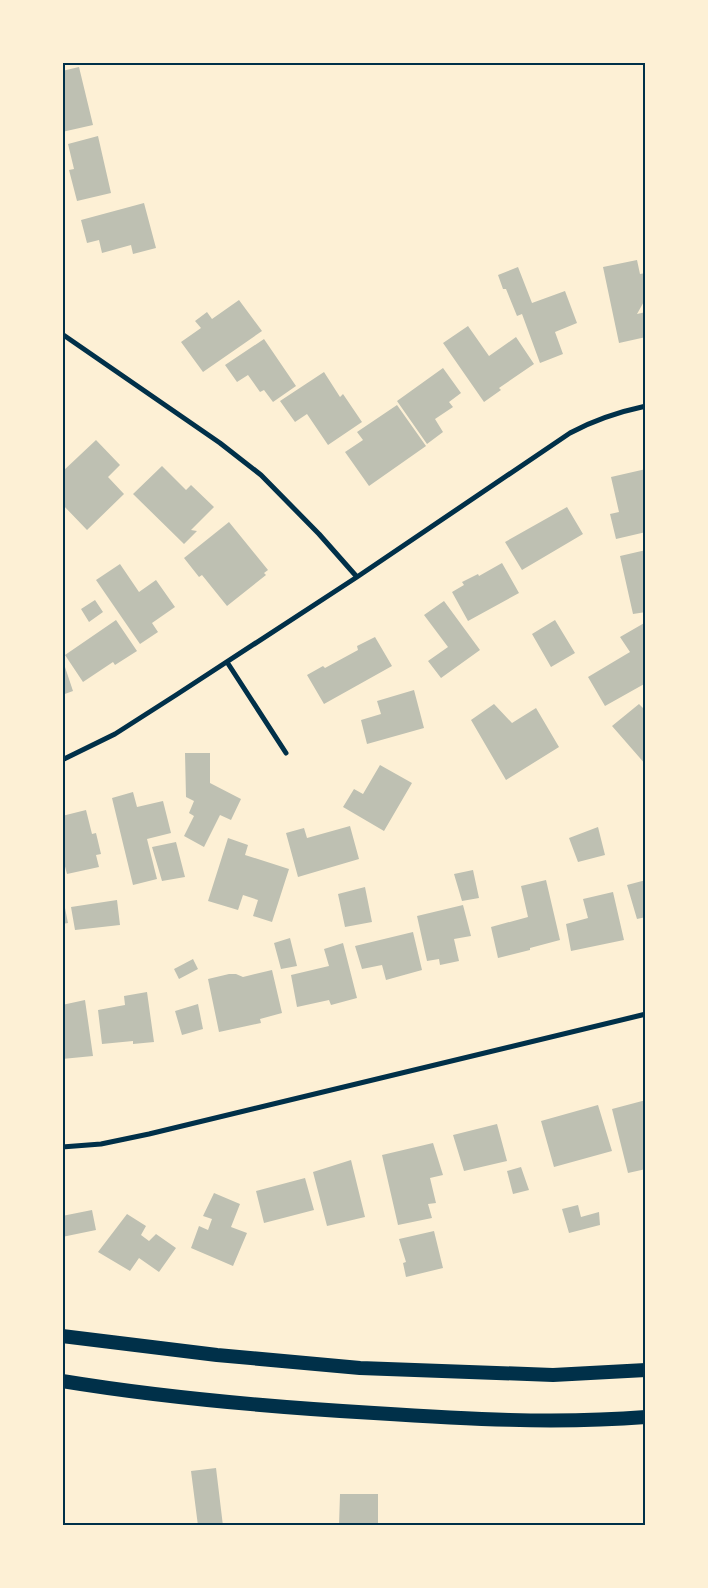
<svg xmlns="http://www.w3.org/2000/svg" width="708" height="1588" viewBox="0 0 708 1588" font-family="Jost,sans-serif">
<rect width="100%" height="100%" fill="#fdf0d5"/>
<path fill="#bec0b2" d="M79,67L93,125L62,132V71Z
M98,136L111,193L77,201L69,170L74,169L68,144Z
M144,203L156,248L133,254L131,245L102,253L99,240L87,243L81,220Z
M637,260L640,274L646,273V298L637,314L646,312V337L619,343L603,267Z
M518,267L532,303L565,291L577,323L555,332L563,354L540,363L522,314L517,316L506,289H503L498,275Z
M239,300L262,331L203,372L181,342L201,328L195,321L207,312L212,319Z
M468,326L489,356L516,337L534,364L499,388L501,390L484,402L443,343Z
M264,339L296,386L273,402L264,390L260,392L248,375L237,382L225,365Z
M443,368L461,393L449,402L453,407L435,419L443,432L427,444L397,401Z
M324,372L340,397L343,394L362,422L328,445L307,414L295,422L280,401Z
M397,405L426,446L369,486L345,452L363,440L357,432Z
M96,440L120,465L108,477L124,494L87,530L62,504V472Z
M162,466L186,490L191,485L214,507L191,530L197,531L184,544L133,494Z
M646,469V532L616,539L610,514L619,512L611,477Z
M567,507L583,534L522,570L505,542Z
M229,522L268,570L264,573L266,575L227,606L202,575L199,577L184,558Z
M646,550V612L633,614L620,556Z
M502,563L519,593L468,621L452,592L464,585L462,582L478,574L479,576Z
M120,564L139,592L156,580L175,607L152,623L158,632L140,644L96,580Z
M95,600L103,612L89,622L81,609Z
M444,601L480,650L441,678L428,661L448,647L424,615Z
M116,620L137,651L115,665L113,662L83,682L65,655Z
M555,620L575,653L551,667L532,634Z
M646,622V683L605,706L588,677L630,652L620,637Z
M375,637L392,666L324,704L307,675L323,666L325,668L358,650L357,646Z
M62,658L73,691L62,695Z
M414,690L424,728L367,744L361,720L381,714L377,701Z
M494,704L512,723L536,708L559,747L506,780L471,720Z
M639,704L646,711V765L612,726Z
M185,753H210V783L241,799L231,820L220,815L204,847L184,836L194,816L189,813L194,801L186,797Z
M380,765L412,783L384,831L343,807L354,789L363,794Z
M133,792L137,807L163,801L171,833L147,839L157,879L133,885L112,798Z
M86,810L92,834L96,833L101,854L96,855L99,867L67,874L62,855V816Z
M350,826L359,859L298,877L286,833L304,828L307,838Z
M598,827L605,855L578,862L569,838Z
M228,838L248,845L245,855L289,869L272,922L253,916L258,900L243,895L238,910L208,901Z
M176,842L185,877L162,881L152,847Z
M473,870L479,898L462,901L454,874Z
M546,880L560,940L530,948V950L498,958L491,927L528,917L521,886Z
M646,880V917L637,919L627,885Z
M365,887L372,922L345,927L338,894Z
M613,892L624,940L571,951L566,924L588,918L583,899Z
M62,893L68,923L62,924Z
M117,900L120,925L75,930L71,907Z
M463,905L471,936L454,939L459,961L440,965L439,959L427,961L417,916Z
M413,932L422,970L386,980L382,965L362,969L355,946Z
M290,938L297,966L281,969L274,943Z
M343,943L357,998L331,1005L329,1000L297,1007L291,975L329,966L324,949Z
M193,959L198,969L179,979L174,969Z
M272,970L282,1013L260,1019L261,1023L219,1032L208,979L229,974H236L243,977Z
M147,992L154,1042L133,1044V1041L102,1044L98,1010L125,1005L124,996Z
M85,1000L93,1056L62,1059V1005Z
M198,1004L203,1029L182,1035L175,1011Z
M646,1100V1169L628,1173L612,1109Z
M598,1105L612,1151L554,1167L541,1121Z
M497,1124L507,1161L464,1171L453,1135Z
M433,1143L443,1175L430,1178L436,1203L428,1204L432,1218L398,1225L382,1155Z
M351,1160L365,1217L327,1226L313,1172Z
M521,1167L529,1190L513,1194L507,1171Z
M305,1178L314,1210L264,1223L256,1191Z
M214,1193L240,1204L231,1227L247,1233L233,1266L191,1248L199,1226L208,1230L212,1219L203,1216Z
M578,1205L581,1217L599,1212L600,1225L569,1233L562,1209Z
M92,1210L96,1230L62,1237V1216Z
M127,1214L146,1226L141,1235L149,1241L156,1234L176,1248L159,1272L139,1258L130,1271L98,1252Z
M434,1231L443,1268L406,1277L403,1263L406,1262L399,1239Z
M216,1468L223,1526H198L191,1471Z
M340,1494H378V1526H339Z"/>
<g fill="none" stroke-linecap="round" stroke-linejoin="round">
<path stroke="#003049" stroke-width="5" d="M62,334L220,443L261,475L319,534L357,577
M227,662L286,753
M62,760L115,734L176,695L357,577L570,433C594,420 618,412 646,406
M62,1147L101,1144L149,1134L646,1014"/>
<path stroke="#003049" stroke-width="14" d="M62,1336L217,1355L360,1368L553,1375L646,1370
M62,1381C166,1398 270,1407 374,1413C464,1419 555,1424 646,1417"/>
</g>
<rect width="708" height="1588" fill="none" stroke="#fdf0d5" stroke-width="128"/>
<rect x="64" y="64" width="580" height="1460" fill="none" stroke="#003049" stroke-width="2"/>
</svg>
